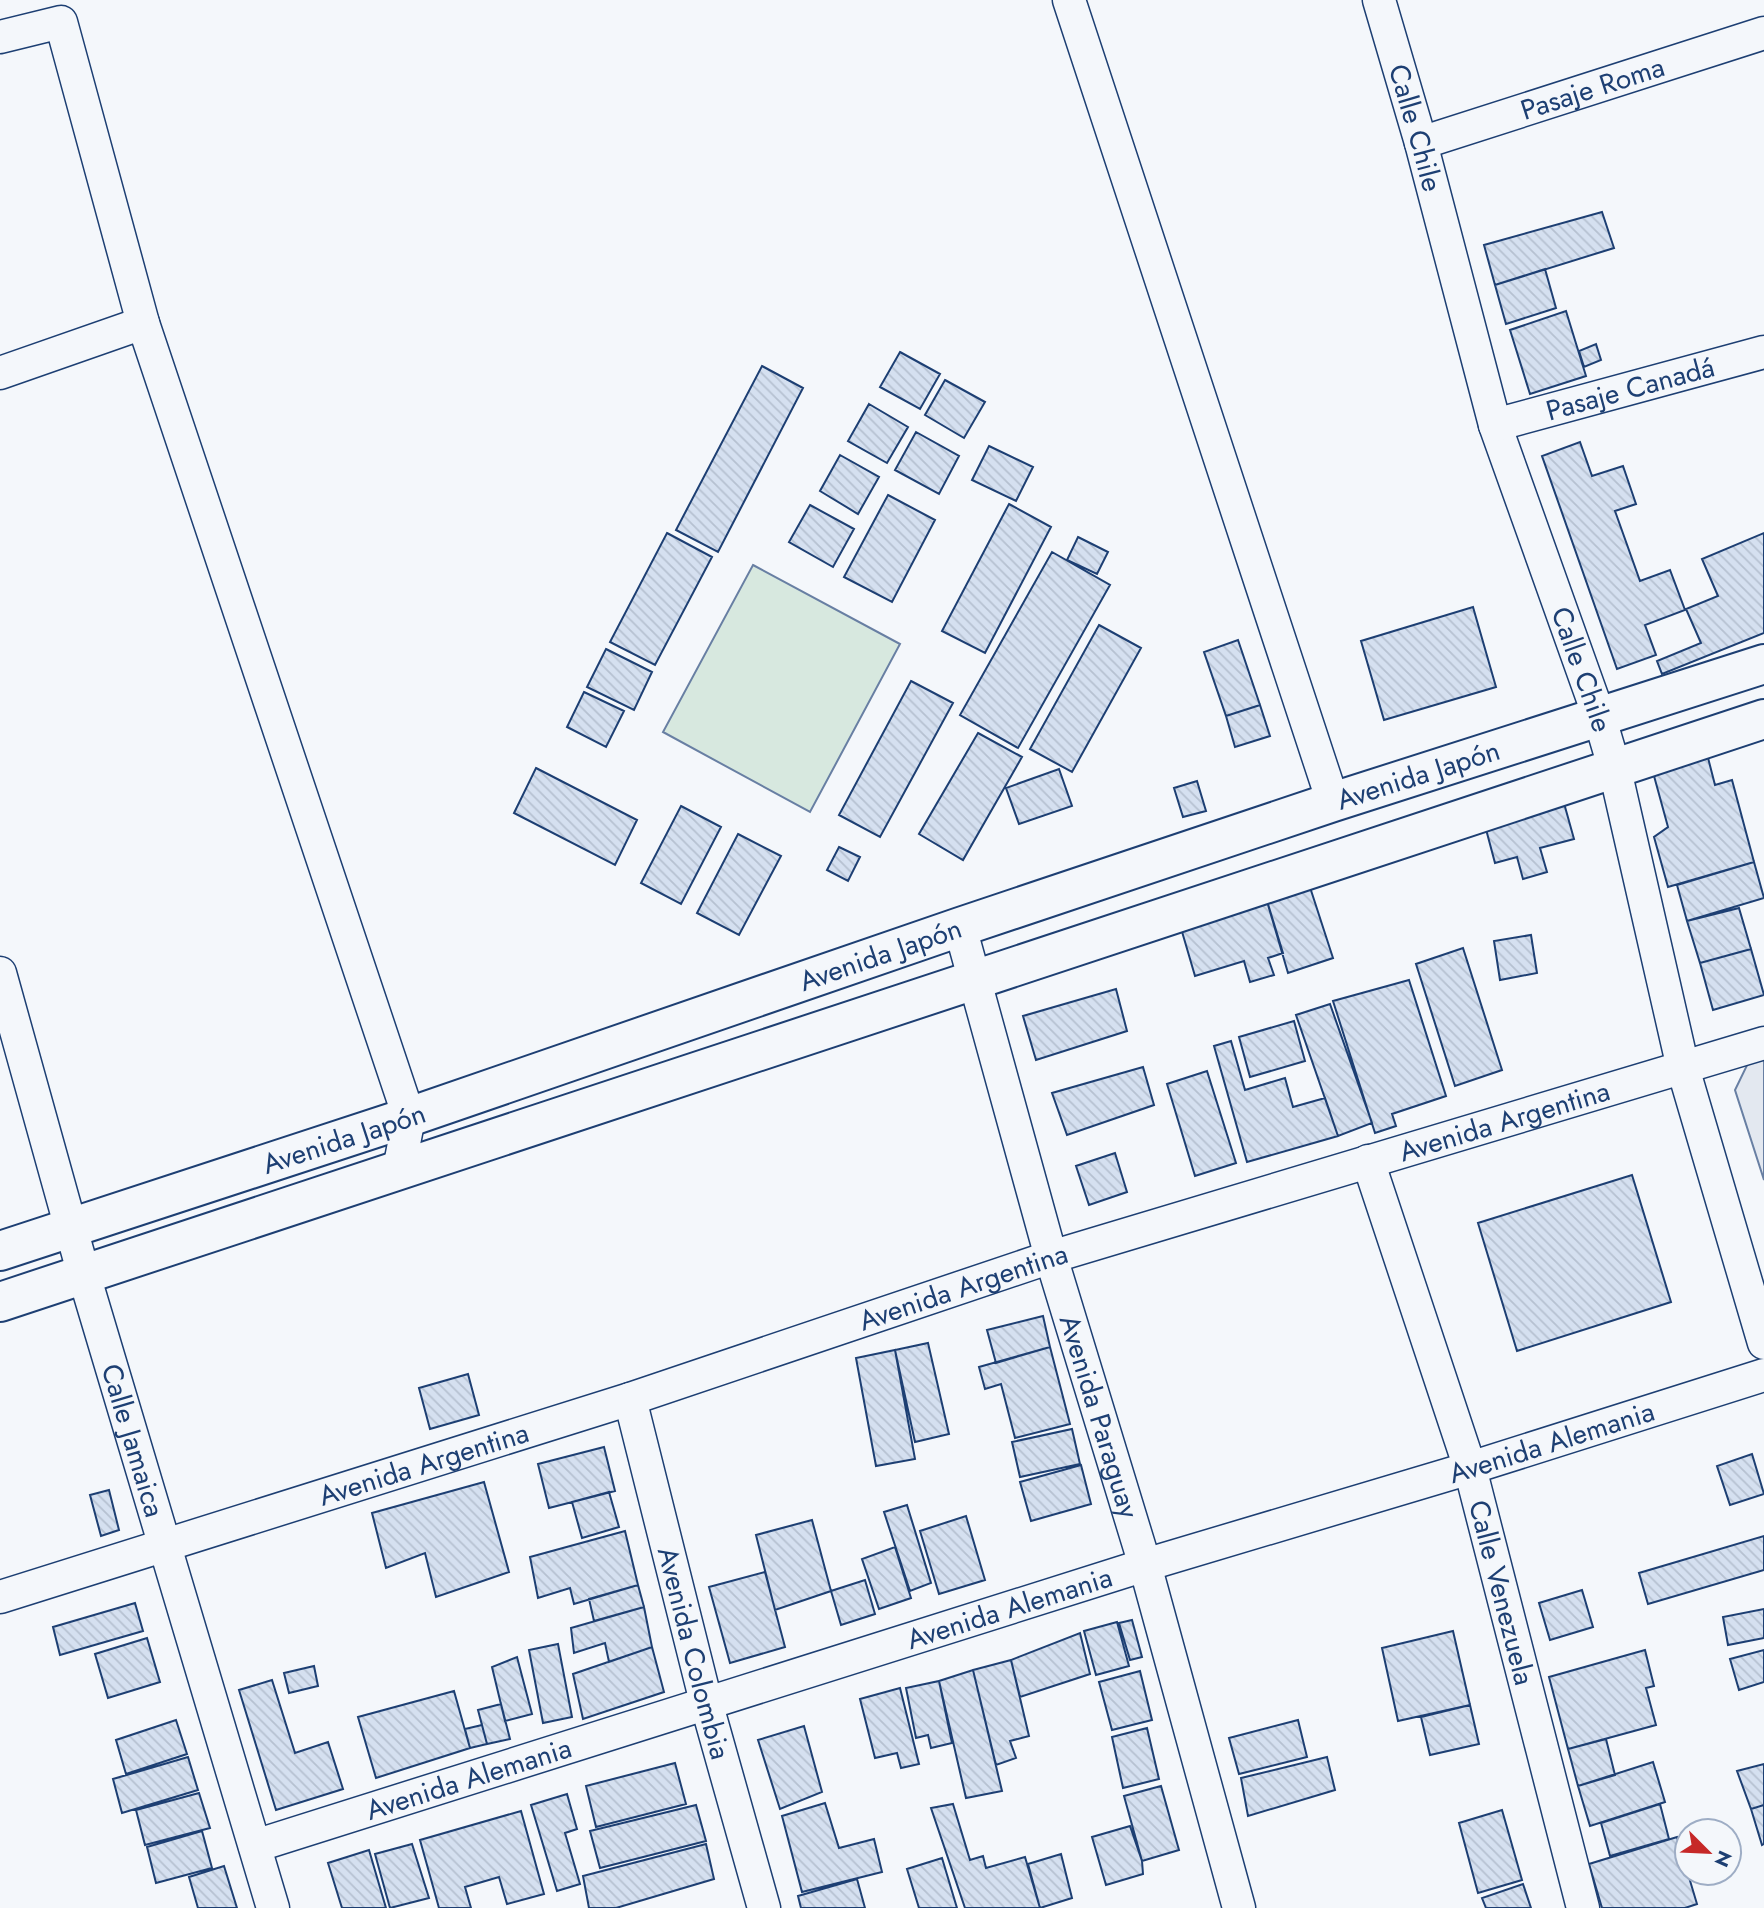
<svg xmlns="http://www.w3.org/2000/svg" width="1764" height="1908" viewBox="0 0 1764 1908" font-family="Jost,sans-serif">
<defs>
<pattern id="building-back-hatch" width="6" height="6" patternUnits="userSpaceOnUse" patternTransform="scale(1.75)"><rect width="6" height="6" fill="#d5e0f0"/><path d="M-1 5l2 2M0 0l6 6M5-1l2 2" fill="none" stroke="#b6c1d1"/></pattern>
</defs>
<rect width="100%" height="100%" fill="#f4f7fb"/>
<path fill="#d7e8df" stroke="#687fa3" stroke-width="2" d="M753,565L900,644L810,812L663,732Z"/>
<path fill="#e3e8f0" stroke="#687fa3" stroke-width="2" d="M1764,1055V1180L1735,1090L1750,1059Z"/>
<path fill="url(#building-back-hatch)" stroke="#1d3f73" stroke-width="2" d="M1602,212L1614,248L1495,285L1484,245Z
M1545,269L1556,308L1506,324L1495,285Z
M1566,311L1586,376L1530,394L1510,330Z
M1596,344L1601,360L1584,367L1579,351Z
M900,352L940,374L920,409L880,387Z
M762,366L803,388L718,552L676,530Z
M945,380L985,402L964,438L925,415Z
M869,404L908,427L887,463L848,441Z
M916,432L959,456L939,494L895,470Z
M1580,442L1592,476L1623,466L1636,504L1615,511L1640,581L1670,570L1685,610L1645,625L1656,655L1617,669L1542,456Z
M989,446L1033,467L1016,501L972,480Z
M840,455L879,477L858,514L820,491Z
M888,495L935,520L892,602L844,577Z
M1009,504L1051,527L985,653L942,631Z
M810,505L854,529L833,567L789,542Z
M667,533L712,557L655,665L610,642Z
M1764,533V633L1662,674L1657,661L1701,643L1686,609L1718,596L1702,559Z
M1078,537L1108,552L1097,574L1067,560Z
M1052,552L1110,585L1018,748L960,715Z
M1473,607L1496,687L1384,720L1361,641Z
M1099,625L1141,648L1072,772L1030,749Z
M1238,640L1260,705L1226,716L1204,652Z
M606,649L652,672L634,710L587,687Z
M911,681L953,703L880,837L839,815Z
M584,692L624,711L606,747L567,727Z
M1260,705L1270,736L1235,747L1226,716Z
M978,733L1022,757L963,860L919,834Z
M1706,750L1715,785L1732,780L1754,862L1668,887L1654,837L1668,827L1651,765Z
M536,768L637,820L615,865L514,813Z
M1059,769L1072,806L1019,824L1006,788Z
M1197,781L1206,811L1183,817L1174,788Z
M1562,796L1574,839L1540,848L1547,872L1523,879L1517,857L1495,863L1483,818Z
M681,806L721,827L681,904L641,883Z
M738,834L781,856L739,935L697,913Z
M839,847L860,857L848,881L827,870Z
M1754,862L1764,898L1687,921L1677,885Z
M1307,878L1333,958L1288,973L1264,891Z
M1264,891L1283,953L1268,958L1274,975L1250,982L1244,961L1195,976L1178,918Z
M1739,908L1751,949L1700,963L1687,921Z
M1531,935L1537,973L1500,980L1494,941Z
M1463,948L1502,1070L1455,1086L1416,964Z
M1751,949L1764,995L1713,1010L1700,963Z
M1409,980L1446,1096L1392,1114L1396,1126L1375,1133L1333,1001Z
M1116,989L1127,1031L1036,1060L1023,1016Z
M1330,1004L1372,1123L1338,1136L1296,1015Z
M1294,1021L1305,1061L1250,1077L1239,1037Z
M1231,1041L1245,1090L1285,1078L1293,1107L1325,1098L1338,1136L1247,1162L1214,1046Z
M1143,1067L1154,1105L1067,1135L1052,1093Z
M1207,1071L1236,1163L1195,1176L1167,1084Z
M1115,1153L1127,1192L1089,1205L1076,1166Z
M1632,1175L1671,1302L1517,1351L1478,1223Z
M1043,1316L1050,1347L996,1363L987,1330Z
M928,1343L949,1434L915,1442L895,1350Z
M1050,1347L1070,1424L1015,1438L1001,1384L985,1389L979,1367Z
M895,1350L915,1459L876,1466L856,1358Z
M468,1374L479,1415L430,1429L419,1388Z
M1072,1429L1080,1464L1020,1477L1012,1442Z
M604,1447L615,1491L549,1508L538,1464Z
M1752,1454L1764,1494L1730,1505L1717,1466Z
M1081,1465L1091,1504L1031,1521L1020,1482Z
M484,1482L509,1572L436,1597L425,1553L386,1568L372,1513Z
M109,1490L119,1530L101,1536L90,1495Z
M609,1492L619,1527L582,1538L572,1502Z
M907,1505L931,1583L910,1591L884,1512Z
M966,1516L985,1580L939,1594L920,1531Z
M812,1520L831,1591L775,1610L756,1535Z
M625,1531L638,1585L574,1604L570,1588L538,1598L530,1557Z
M1764,1536V1570L1648,1604L1639,1573Z
M895,1547L911,1598L879,1609L862,1559Z
M765,1572L785,1647L730,1663L709,1587Z
M865,1580L875,1614L841,1625L831,1591Z
M638,1585L644,1607L594,1621L589,1599Z
M1582,1590L1593,1627L1550,1640L1539,1603Z
M135,1603L143,1631L60,1655L53,1627Z
M644,1607L652,1647L609,1662L605,1643L574,1653L571,1628Z
M1764,1609V1638L1728,1645L1723,1617Z
M1132,1620L1142,1657L1130,1660L1119,1623Z
M1117,1622L1129,1666L1096,1675L1084,1631Z
M1453,1631L1470,1705L1398,1721L1382,1648Z
M1080,1633L1090,1674L1020,1697L1011,1660Z
M147,1638L160,1682L108,1698L95,1654Z
M558,1644L572,1717L543,1723L529,1650Z
M652,1647L664,1692L583,1719L573,1674Z
M1645,1650L1654,1686L1646,1688L1656,1725L1568,1749L1549,1677Z
M1764,1650V1682L1739,1690L1730,1659Z
M517,1657L532,1714L505,1721L492,1667Z
M1011,1660L1029,1736L1010,1741L1016,1758L996,1765L973,1670Z
M314,1666L318,1686L289,1693L284,1673Z
M973,1670L1002,1791L966,1798L939,1681Z
M1140,1671L1152,1720L1112,1730L1099,1682Z
M272,1680L295,1753L328,1742L343,1789L276,1810L239,1690Z
M939,1681L952,1743L931,1748L928,1735L916,1738L906,1688Z
M900,1688L919,1764L901,1768L897,1753L875,1758L860,1699Z
M454,1691L470,1748L376,1778L358,1717Z
M501,1704L510,1739L487,1744L478,1710Z
M1470,1705L1479,1744L1430,1755L1421,1717Z
M176,1720L187,1754L126,1774L116,1740Z
M1298,1720L1307,1757L1239,1774L1229,1738Z
M482,1725L487,1744L470,1748L465,1729Z
M804,1726L822,1792L780,1809L758,1740Z
M1147,1728L1159,1779L1123,1788L1112,1737Z
M1606,1739L1615,1775L1578,1786L1568,1749Z
M188,1757L198,1790L122,1813L113,1779Z
M1327,1757L1335,1790L1248,1816L1241,1778Z
M1653,1762L1665,1802L1590,1826L1578,1786Z
M675,1763L686,1804L596,1827L586,1786Z
M1764,1764V1805L1751,1809L1737,1771Z
M1161,1786L1179,1850L1142,1861L1124,1796Z
M199,1793L210,1828L145,1845L136,1810Z
M567,1794L577,1829L565,1833L580,1884L557,1891L531,1805Z
M825,1803L839,1848L874,1839L882,1872L802,1892L782,1816Z
M953,1804L970,1860L983,1856L986,1868L1025,1857L1040,1908H965L931,1808Z
M1660,1804L1669,1839L1610,1856L1601,1823Z
M696,1805L706,1841L600,1868L590,1831Z
M1764,1805V1844L1762,1845L1751,1809Z
M1502,1810L1522,1880L1478,1893L1459,1823Z
M521,1811L544,1894L507,1904L499,1877L465,1887L471,1908H439L420,1840Z
M1130,1826L1142,1861L1143,1874L1106,1885L1092,1837Z
M202,1831L212,1868L156,1883L147,1847Z
M1677,1837L1697,1904L1685,1908H1602L1589,1864Z
M412,1844L429,1898L390,1908L375,1854Z
M706,1844L714,1879L616,1908H589L583,1876Z
M369,1850L386,1908H342L328,1863Z
M1061,1854L1072,1898L1040,1908L1028,1864Z
M942,1858L957,1908H919L907,1869Z
M224,1866L237,1908H198L189,1877Z
M857,1879L865,1908H801L798,1896Z
M1523,1884L1531,1908H1486L1482,1898Z"/>
<g fill="none" stroke-linecap="round" stroke-linejoin="round">
<defs>
<g id="street">
<path d="M1069,0L1333,802"/>
<path id="s1" d="M1379,0L1421,143L1495,425L1600,719L1615,770L1683,1068L1764,1343"/>
<path d="M0,37L61,22L143,323L409,1117L399,1170"/>
<path id="s2" d="M1421,143L1764,33"/>
<path d="M0,373L143,323"/>
<path id="s3" d="M1495,425L1764,352"/>
<path id="s4" d="M960,927L1051,1257L1145,1565L1239,1908"/>
<path id="s5" d="M0,973L84,1275L273,1908"/>
<path id="s6" d="M1368,1161L1470,1468L1583,1908"/>
<path id="s7" d="M630,1399L706,1702L764,1908"/>
<path id="s8" d="M0,1597L630,1399L1051,1257L1764,1043"/>
<path id="s9" d="M255,1846L1145,1565L1470,1468L1764,1375"/>
</g>
<g id="secondary">
<path id="s10" d="M0,1251L409,1117L960,927L1333,802L1764,664"/>
<path d="M0,1302L1764,719"/>
</g>
</defs>
<use href="#street" stroke="#1d3f73" stroke-width="35"/>
<use href="#secondary" stroke="#1d3f73" stroke-width="42"/>
<use href="#street" stroke="#f4f7fb" stroke-width="32"/>
<use href="#secondary" stroke="#f4f7fb" stroke-width="38"/>
</g>
<g text-anchor="middle" stroke-width="5" stroke-linejoin="round" paint-order="stroke">
<g font-size="28" fill="#1d3f73" stroke="#f4f7fb">
<text dy="10" stroke="none"><textPath href="#s2" startOffset="180">Pasaje Roma</textPath></text>
<text dy="10" stroke="none"><textPath href="#s1" startOffset="133">Calle Chile</textPath></text>
<text dy="10" stroke="none"><textPath href="#s3" startOffset="140">Pasaje Canadá</textPath></text>
<text dy="10" stroke="none"><textPath href="#s1" startOffset="700">Calle Chile</textPath></text>
<text dy="10" stroke="none"><textPath href="#s10" startOffset="1496">Avenida Japón</textPath></text>
<text dy="10" stroke="none"><textPath href="#s10" startOffset="929">Avenida Japón</textPath></text>
<text dy="10" stroke="none"><textPath href="#s8" startOffset="1578">Avenida Argentina</textPath></text>
<text dy="10" stroke="none"><textPath href="#s10" startOffset="362">Avenida Japón</textPath></text>
<text dy="10" stroke="none"><textPath href="#s8" startOffset="1012">Avenida Argentina</textPath></text>
<text dy="10" stroke="none"><textPath href="#s4" startOffset="509">Avenida Paraguay</textPath></text>
<text dy="10" stroke="none"><textPath href="#s5" startOffset="486">Calle Jamaica</textPath></text>
<text dy="10" stroke="none"><textPath href="#s9" startOffset="1358">Avenida Alemania</textPath></text>
<text dy="10" stroke="none"><textPath href="#s8" startOffset="444">Avenida Argentina</textPath></text>
<text dy="10" stroke="none"><textPath href="#s6" startOffset="452">Calle Venezuela</textPath></text>
<text dy="10" stroke="none"><textPath href="#s9" startOffset="791">Avenida Alemania</textPath></text>
<text dy="10" stroke="none"><textPath href="#s7" startOffset="262">Avenida Colombia</textPath></text>
<text dy="10" stroke="none"><textPath href="#s9" startOffset="224">Avenida Alemania</textPath></text>
</g>
</g>
<g transform="translate(1708 1852) rotate(114)"><circle r="33" fill="#f4f7fb" stroke="#9eadc5" stroke-width="2"/>
<path d="M0-5L12 26L0 18L-12 26Z" fill="#c62828"/>
<text y="-10" font-size="19" font-weight="bold" text-anchor="middle" fill="#1d3f73">N</text>
</g>
</svg>
